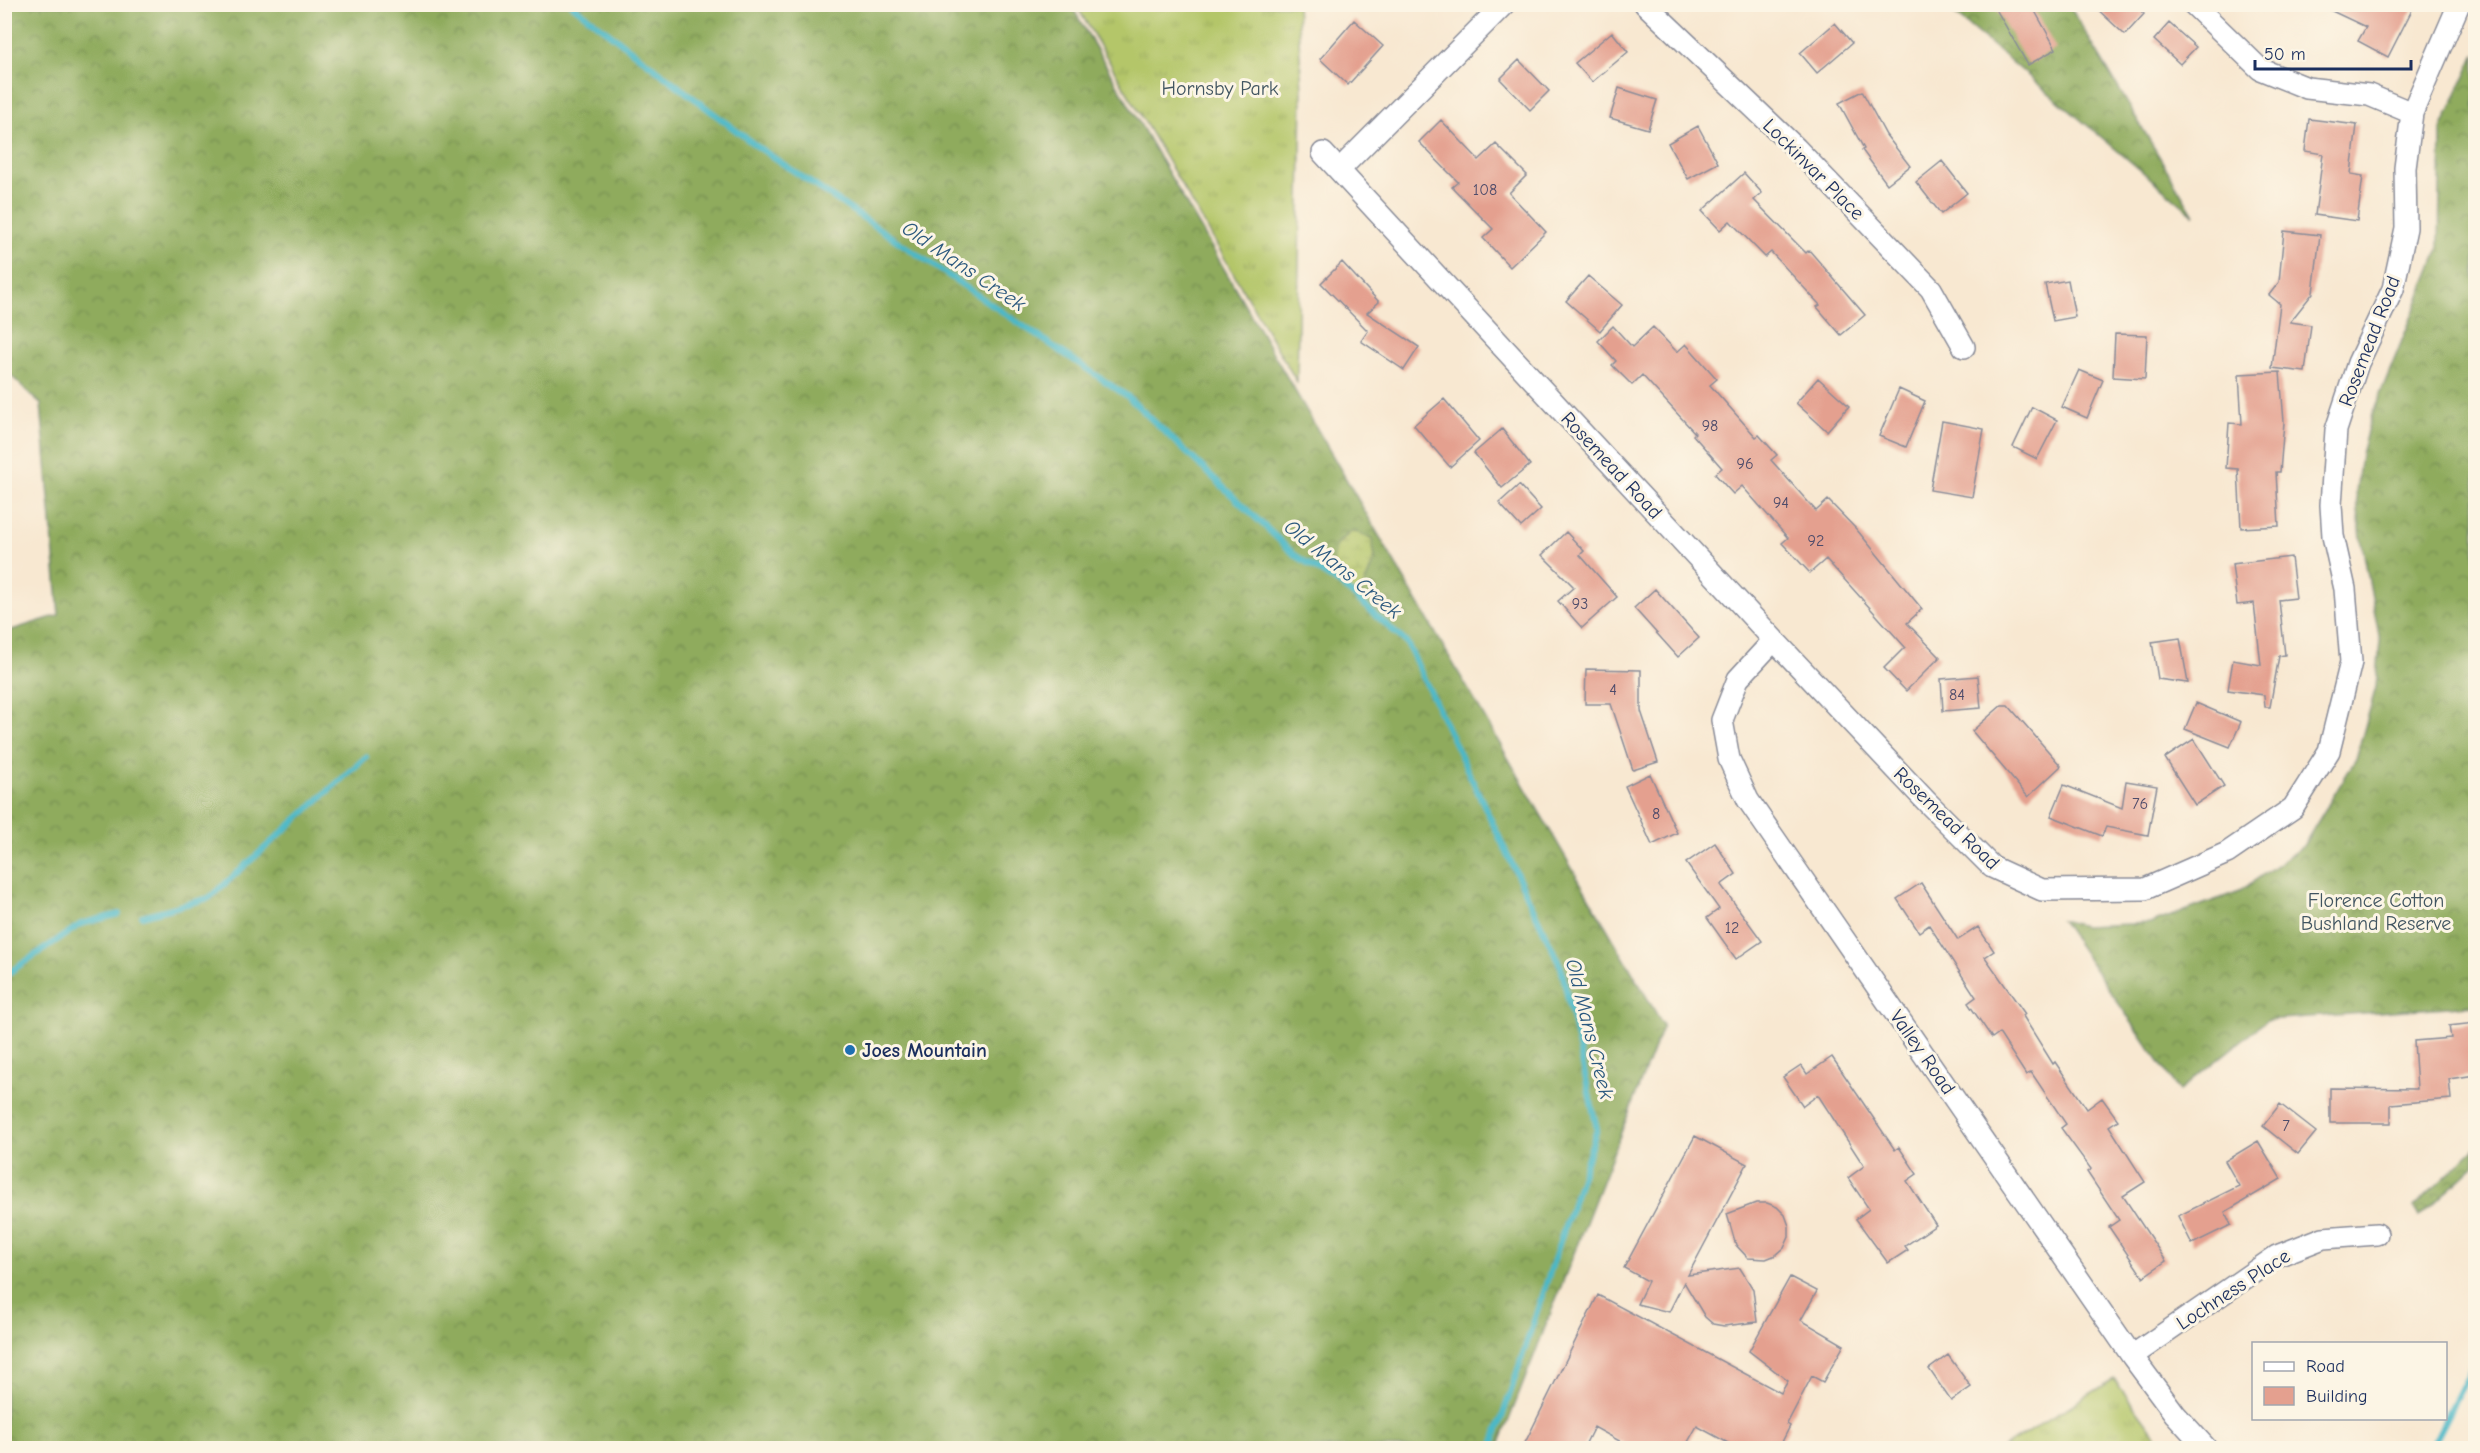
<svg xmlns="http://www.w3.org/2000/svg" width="2480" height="1453" viewBox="0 0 2480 1453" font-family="'Comic Neue',sans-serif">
<defs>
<pattern id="grass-tufts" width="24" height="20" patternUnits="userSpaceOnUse" patternTransform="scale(1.5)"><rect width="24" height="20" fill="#b4c669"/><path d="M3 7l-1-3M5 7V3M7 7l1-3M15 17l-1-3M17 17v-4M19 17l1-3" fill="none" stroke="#9aaa5d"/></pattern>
<pattern id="forest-crowns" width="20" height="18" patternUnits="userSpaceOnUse" patternTransform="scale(1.5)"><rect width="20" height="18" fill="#8fab5d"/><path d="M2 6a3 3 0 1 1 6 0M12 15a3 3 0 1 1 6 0" fill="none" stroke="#748c50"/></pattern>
<pattern id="wetland-marsh" width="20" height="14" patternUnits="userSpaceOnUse" patternTransform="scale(1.5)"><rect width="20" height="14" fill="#b4c669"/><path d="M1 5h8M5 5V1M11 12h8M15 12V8" fill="none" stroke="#9aaa5d"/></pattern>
</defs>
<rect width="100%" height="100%" fill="#fcf5e5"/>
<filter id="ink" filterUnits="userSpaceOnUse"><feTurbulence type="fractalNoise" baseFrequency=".0167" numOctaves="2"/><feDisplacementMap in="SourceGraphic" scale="12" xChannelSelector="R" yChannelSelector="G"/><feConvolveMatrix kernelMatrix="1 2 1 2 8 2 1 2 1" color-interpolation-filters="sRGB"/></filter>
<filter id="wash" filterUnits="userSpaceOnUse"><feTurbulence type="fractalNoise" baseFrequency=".008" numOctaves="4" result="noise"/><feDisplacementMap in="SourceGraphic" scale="24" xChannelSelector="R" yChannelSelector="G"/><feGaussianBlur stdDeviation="1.35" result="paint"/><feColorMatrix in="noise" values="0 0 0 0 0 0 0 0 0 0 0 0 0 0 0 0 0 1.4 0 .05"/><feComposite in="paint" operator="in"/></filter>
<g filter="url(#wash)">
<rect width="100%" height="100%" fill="#f8e8d1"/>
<path fill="url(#grass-tufts)" stroke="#687a64" stroke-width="1.5" d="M1076,5H1297L1302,90L1297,382Z
M2114,1379L2165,1448H2002Z"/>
<path fill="url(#forest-crowns)" stroke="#556d5e" stroke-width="1.5" d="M5,5H1071L1663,1025L1498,1448H5V632L59,615L41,404L5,370Z
M1944,5H2069L2194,215Z
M2475,54V1005L2267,1020L2179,1091L2061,920L2084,926L2152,923L2240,891L2303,846L2356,759L2376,687L2380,641L2361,538L2356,492L2361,454L2371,417L2439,249L2441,129Z
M2475,1148V1165L2419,1217L2414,1207Z"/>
<path fill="url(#wetland-marsh)" stroke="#687a64" stroke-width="1.5" d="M1353,530L1372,539L1375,558L1360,595L1345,588L1331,572L1336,545Z"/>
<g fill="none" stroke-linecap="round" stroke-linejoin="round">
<path stroke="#4cb8c7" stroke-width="6" d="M571,4L755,145L1127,396L1295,555L1345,588L1407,643L1561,967L1597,1129L1492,1448
M142,916L209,898L366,757
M4,976L81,924L119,914
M2431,1448L2476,1360"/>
</g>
<g id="blocks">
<path fill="#e4a08f" d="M1993,4H2031L2056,49L2028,65Z
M2092,4H2134L2144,14L2125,35Z
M2317,4H2415L2388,57L2358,41L2366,27Z
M1354,20L1383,46L1348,85L1320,59Z
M1835,23L1852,43L1817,73L1800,53Z
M2169,23L2196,47L2180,64L2154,40Z
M1612,32L1628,52L1592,82L1575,63Z
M1519,60L1549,91L1530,110L1500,79Z
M1619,88L1657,100L1648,129L1610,118Z
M1862,91L1886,135L1910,166L1887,184L1862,150L1864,149L1839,103Z
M2309,119L2357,125L2351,174L2363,176L2357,221L2315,215L2323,154L2305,151Z
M1441,120L1479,160L1496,144L1527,175L1509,193L1546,232L1510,267L1483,238L1493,229L1452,187L1458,182L1419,142Z
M1698,126L1718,163L1688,179L1668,143Z
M1942,161L1967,193L1941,214L1916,182Z
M1744,173L1762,193L1754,200L1806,253L1809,250L1865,315L1841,335L1817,307L1820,305L1771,252L1765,257L1730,221L1720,230L1702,211Z
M2284,231L2320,235L2313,293L2290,322L2311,325L2305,372L2272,368L2280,304L2269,295L2279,282Z
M1342,262L1379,302L1367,313L1419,347L1404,370L1361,341L1368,331L1321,283Z
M1588,276L1622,305L1600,331L1566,301Z
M2068,280L2075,317L2053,321L2045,284Z
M1613,326L1632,347L1653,327L1677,352L1686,344L1717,379L1710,385L1756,437L1759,435L1777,455L1771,460L1816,511L1828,500L1857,530L1922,609L1907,623L1940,657L1906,691L1884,668L1905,647L1826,559L1810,573L1782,543L1788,538L1742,486L1733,494L1715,474L1722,468L1693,435L1695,433L1642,375L1632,385L1612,365L1616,361L1598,341Z
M2115,334L2147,335L2145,379L2113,377Z
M2079,370L2103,380L2087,418L2062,407Z
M2280,372L2284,422L2280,472H2276L2279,526L2241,528L2238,469L2226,468L2229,423L2242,424L2239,374Z
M1818,378L1849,406L1827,431L1796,403Z
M1899,389L1925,401L1906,447L1879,436Z
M1444,399L1479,441L1450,467L1414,425Z
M2032,407L2057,420L2037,459L2013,447Z
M1942,421L1984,429L1972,497L1930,490Z
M1502,429L1530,465L1502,488L1474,453Z
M1519,485L1541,509L1521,527L1499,503Z
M1566,532L1584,551L1580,555L1617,597L1582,628L1558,601L1574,587L1542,555Z
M2291,557L2296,598L2279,600L2285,655L2279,656L2270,707H2265L2264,695L2228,690L2233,660L2261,665L2254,603L2237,605L2232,564Z
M1655,589L1699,638L1678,657L1634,608Z
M2180,638L2188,683L2158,679L2152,642Z
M1586,669L1641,670V711L1658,762L1633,770L1611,704H1585Z
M1978,676L1981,708L1943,711L1941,679Z
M2196,703L2241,722L2230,747L2185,729Z
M2002,705H2008L2061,766L2028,797L1972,731Z
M2194,739L2224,786L2195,805L2165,758Z
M1650,774L1677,833L1652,845L1625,786Z
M2126,781L2157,786L2148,835L2106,827L2102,836L2051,816L2064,785L2122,808Z
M1715,843L1736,874L1721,885L1762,941L1736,959L1707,918L1719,909L1686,863Z
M1921,883L1958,940L1978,927L1994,951L1985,957L2025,1014L2023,1016L2053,1064L2055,1062L2087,1109L2102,1098L2118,1120L2109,1126L2145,1182L2123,1196L2166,1261L2143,1277L2109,1227L2119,1220L2087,1172L2091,1169L2061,1128L2066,1124L2031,1072L2026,1075L1999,1033L1992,1038L1968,1003L1976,997L1929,925L1919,932L1897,899Z
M2475,1023V1075L2449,1079L2451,1099L2391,1104V1123H2330V1088L2417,1089L2414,1041L2451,1038L2449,1026Z
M1832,1057L1895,1150L1899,1147L1917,1174L1907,1181L1936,1225L1905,1246L1908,1250L1888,1263L1856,1219L1869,1209L1848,1178L1864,1166L1818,1095L1803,1106L1783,1077L1801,1065L1807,1074Z
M2280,1104L2316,1132L2298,1154L2263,1126Z
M1695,1136L1747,1164L1688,1275L1740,1268L1753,1289L1757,1322L1724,1326L1713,1324L1705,1317L1684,1282L1669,1312L1637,1304L1648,1281L1624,1268Z
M2258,1141L2281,1179L2225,1212L2231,1225L2192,1244L2178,1216L2239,1186L2225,1161Z
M1756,1203H1767L1777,1207L1785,1215L1789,1226V1237L1784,1248L1776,1255L1766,1259L1748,1258L1736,1245L1727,1214Z
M1790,1277L1817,1291L1801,1320L1844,1345L1823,1382L1812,1376L1787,1424L1790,1426L1780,1446L1774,1443L1772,1449H1739L1697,1426L1684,1449H1634L1594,1427L1583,1449H1522L1598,1295L1781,1393L1788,1381L1749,1351Z
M1948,1355L1971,1387L1951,1401L1929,1369Z"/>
</g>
</g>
<g filter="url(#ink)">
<use href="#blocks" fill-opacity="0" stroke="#8a8c98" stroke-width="1.5"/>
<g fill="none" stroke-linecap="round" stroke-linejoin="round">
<defs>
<path id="minor" d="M1645,4L1796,148L1931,289L1964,347
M2193,4L2260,69L2307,88L2369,95L2412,113
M1323,153L1774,640L1927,802L1992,867L2042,890L2145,889L2227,853L2293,808L2329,751L2351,662L2345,589L2333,536L2331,505L2336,430L2358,363L2393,289L2406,228L2405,168L2412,113L2459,4
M1340,169L1504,4
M1774,640L1738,679L1722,720L1729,759L1748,800L2132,1356L2175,1414L2206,1448
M2132,1356L2277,1256L2323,1238L2377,1234"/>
</defs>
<use href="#minor" stroke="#8a8c98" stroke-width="24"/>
<use href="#minor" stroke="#fff" stroke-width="21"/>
</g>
</g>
<circle fill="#1f6fb2" stroke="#fcf5e5" stroke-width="2" cx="850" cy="1050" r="6"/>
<g text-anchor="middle" stroke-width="6" stroke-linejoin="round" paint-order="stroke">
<g font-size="16" fill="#4d4b6a">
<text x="1485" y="195">108</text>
<text x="1710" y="431">98</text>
<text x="1745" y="469">96</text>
<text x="1781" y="508">94</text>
<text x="1816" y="546">92</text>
<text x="1580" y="609">93</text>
<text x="1613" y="695">4</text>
<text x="1957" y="700">84</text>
<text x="2140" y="809">76</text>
<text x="1656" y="819">8</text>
<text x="1732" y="933">12</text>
<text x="2286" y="1131">7</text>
</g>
<g font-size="20" fill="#415561" stroke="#fcf5e5">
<text x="1220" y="95">Hornsby Park</text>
<text x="2376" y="907">Florence Cotton<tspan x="2376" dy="23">Bushland Reserve</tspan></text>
</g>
<g font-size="20" fill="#1b2f5e" stroke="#fcf5e5">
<text transform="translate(1814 169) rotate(45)" y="7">Lockinvar Place</text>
<text transform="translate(2369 341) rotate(-69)" y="7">Rosemead Road</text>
<text transform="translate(1612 465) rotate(47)" y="7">Rosemead Road</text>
<text transform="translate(1947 818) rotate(44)" y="7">Rosemead Road</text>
<text transform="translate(1923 1052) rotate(55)" y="7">Valley Road</text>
<text transform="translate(2233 1289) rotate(-33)" y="7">Lochness Place</text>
</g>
<g font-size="20" font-weight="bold" fill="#1b2f5e" stroke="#fcf5e5" text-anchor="start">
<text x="862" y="1057">Joes Mountain</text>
</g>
<g font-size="21" font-style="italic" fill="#2a587e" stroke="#fcf5e5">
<text transform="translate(964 266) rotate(34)" y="7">Old Mans Creek</text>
<text transform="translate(1343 569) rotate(39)" y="7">Old Mans Creek</text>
<text transform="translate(1590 1029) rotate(76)" y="7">Old Mans Creek</text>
</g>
</g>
<rect width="2480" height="1453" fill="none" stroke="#fcf5e5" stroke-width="24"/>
<rect x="2252" y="1342" width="195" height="78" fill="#fcf5e5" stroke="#a2a6af" stroke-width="1.5"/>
<rect x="2264" y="1362" width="30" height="9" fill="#ffffff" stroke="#a2a6af" stroke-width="1.5"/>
<text x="2306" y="1372" font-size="18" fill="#1b2f5e">Road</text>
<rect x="2264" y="1387" width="30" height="18" fill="#e4a08f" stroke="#a2a6af" stroke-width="1.5"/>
<text x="2306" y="1402" font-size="18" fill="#1b2f5e">Building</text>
<path d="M2255 60v9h156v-9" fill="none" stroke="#1b2f5e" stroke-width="3"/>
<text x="2264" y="60" font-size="18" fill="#1b2f5e" stroke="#fcf5e5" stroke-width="4.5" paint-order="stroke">50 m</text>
</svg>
